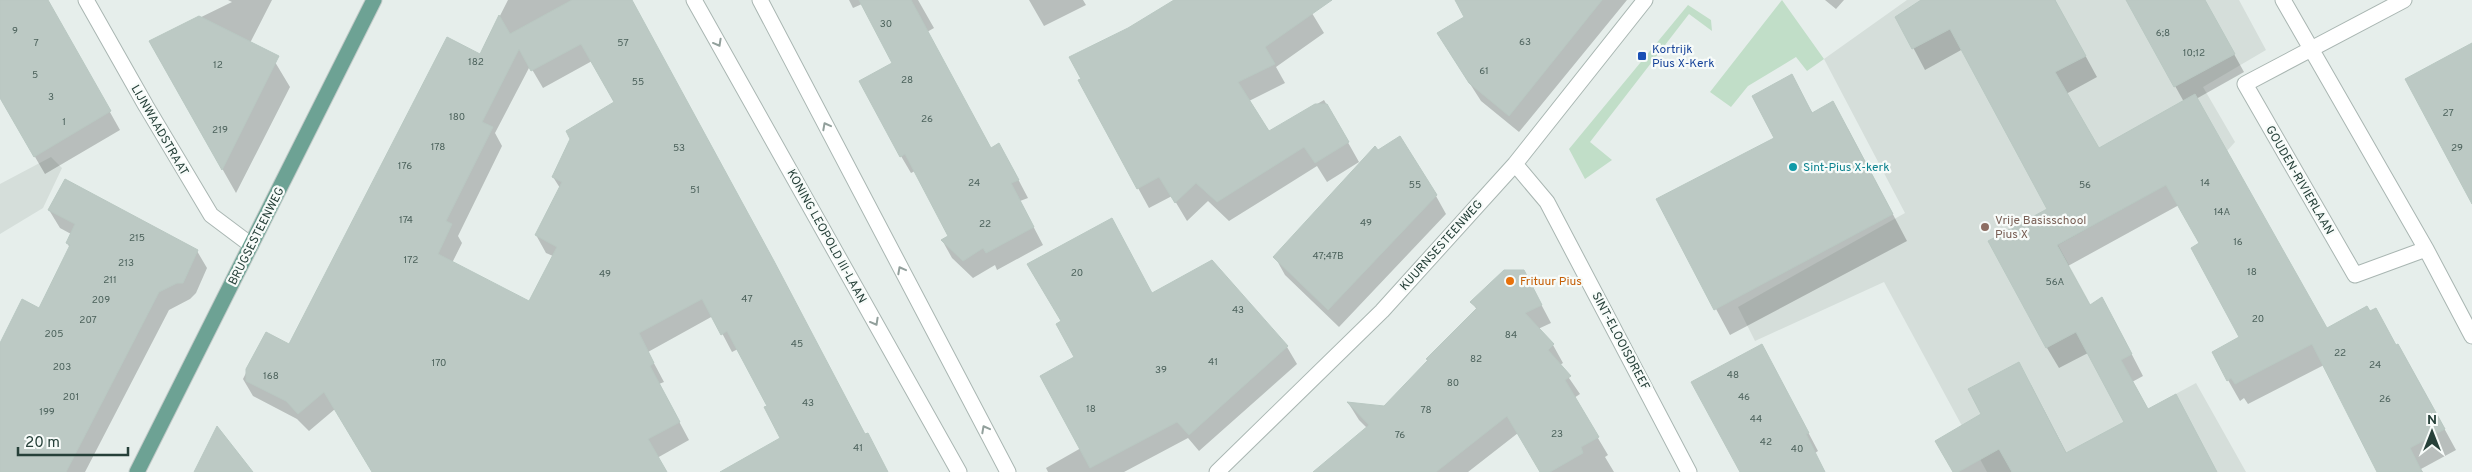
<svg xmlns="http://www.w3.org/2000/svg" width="2472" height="472" viewBox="0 0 2472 472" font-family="Overpass,sans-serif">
<rect width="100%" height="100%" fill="#e6eeeb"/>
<path fill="#d5deda" d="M1907,0H2239L2266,50L2203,87L2235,142L2227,151L2058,245L2148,409L2196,383L2246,472H1987L1884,282L1755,341L1738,307L1905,213L1824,59Z
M51,157L62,168L43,208L0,234V184Z"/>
<path fill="#c1dec8" d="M1782,0L1824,59L1807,71L1796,57L1748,86L1731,107L1710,92Z
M1688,5L1711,20L1712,31L1689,14L1590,142L1612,160L1585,179L1569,149Z"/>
<path fill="#0003" fill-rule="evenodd" d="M0,0H47L120,130L45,174L0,97Z
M228,0H272L250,43L275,62L290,87L236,193L150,42L232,2Z
M508,0H629L865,435L888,472H737L782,438L768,406L738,349L732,352L713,316L648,352L664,382L659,384L689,440L657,458L665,472H373L335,409L309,431L297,419L253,396L243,379L266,333L290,346L480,55ZM592,61L615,103L553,177L560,188L536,235L546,253L553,256L529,302L452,263L462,243L458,236L502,146L495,133L530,66L543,88Z
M849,0H918L934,28L927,32L991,149L1009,162L1028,198L1020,201L1043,245L997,270L995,265L973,278L952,258L942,240L950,237L915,171L911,173L901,156L894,63L862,4L853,8Z
M1029,0H1083L1086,5L1044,26Z
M1177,0H1304L1324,33L1276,67L1285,83L1249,101L1269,132L1324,100L1359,162L1327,182L1317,166L1229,221L1208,201L1187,221L1172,196L1149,208L1138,188L1129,29Z
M1484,0H1627L1519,132L1481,101L1449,51Z
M1825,0H1844L1836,9Z
M1923,0H2055L2097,77L2066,94L2098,150L2184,102L2127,0H2204L2244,72L2196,99L2327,330L2396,347L2410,366L2456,450L2421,469L2423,472H2378L2324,365L2248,404L2244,398L2240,401L2228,380L2241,337L2201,244L2179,205L2068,266L2090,306L2114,320L2143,376L2132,382L2148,411L2217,472H1954L2031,385L2067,454L2126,423L2088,353L2059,368L2047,348L2049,209L1963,49L1925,70L1897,17Z
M1791,76L1813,114L1848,129L1907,241L1730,335L1716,309L1775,138Z
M1436,196L1446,214L1339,327L1285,275L1275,257Z
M49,210L197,251L207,268L196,293L190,299L169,310L85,472H0V345L39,309L70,248L67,243L71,234L60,228Z
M1212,262L1287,347L1297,364L1199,451L1188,438L1124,472H1048L1046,468L1081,448L1076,358L1152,295Z
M1533,289L1551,323L1538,329L1553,345L1563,363L1560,365L1580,394L1574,398L1608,455L1605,457L1614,472H1541L1518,433L1468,472H1315L1367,428L1359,420L1349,404L1385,407L1429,362L1427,359L1477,310L1472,302Z
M1772,364L1818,451L1815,453L1825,472H1741Z"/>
<path fill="#bcc9c4" stroke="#b9c8c2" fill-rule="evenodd" d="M0,0H48L111,111L34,157L0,98Z
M572,0H632L774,261L865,434L868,433L888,472H720L780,438L764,407L767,406L727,331L721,335L702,299L639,333L654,363L650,366L680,422L648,439L667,472H372L324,392L298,414L286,401L246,381V369L266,332L289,344L447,37L480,54L499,15L510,34ZM581,44L614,102L566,131L570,139L552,177L562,182L535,235L557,247L529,301L438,254L452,224L446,221L493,127L482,122L519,49L531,71Z
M859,0H911L991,148L999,143L1019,180L1011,183L1034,227L986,253L983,248L963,261L941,240L948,236L905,154L900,157L859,81L892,63Z
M1174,0H1332L1265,47L1275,64L1238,82L1269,131L1315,104H1327L1349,142L1315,163L1304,147L1217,202L1196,183L1175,203L1159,177L1137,189L1078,80L1081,79L1069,57L1128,28Z
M1455,0H1602L1509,116L1469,83L1437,33L1464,17Z
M1921,0H2055L2086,56L2055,72L2099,148L2195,94L2327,328L2367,306L2370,311L2376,308L2396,345L2398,344L2445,429L2410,448L2422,472H2377L2312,344L2235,384L2231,378L2227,381L2212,352L2239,337L2191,248L2199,243L2166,185L2057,245L2090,305L2102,297L2132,354L2121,360L2148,409L2176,394L2217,472H2012L1999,449L1958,472H1953L1935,441L1981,414L1968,389L2019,362L2066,453L2124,422L2076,332L2046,348L1988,241L2047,209L1950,29L1912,49L1895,17Z
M2126,0H2205L2235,54L2174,87Z
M199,16L279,56L222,170L149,41Z
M2472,43V204L2405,79Z
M1792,74L1812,113L1833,101L1893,214L1714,310L1656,199L1774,138L1752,96Z
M1400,136L1437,195L1328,310L1273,257L1375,146L1378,150Z
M65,179L198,250L183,283H177L159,292L66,472H0V343L22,299L39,308L70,245L66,243L75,224L48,210Z
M1112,218L1152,293L1212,260L1288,346L1189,435L1177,422L1090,468L1040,376L1074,357L1056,324L1061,321L1027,264Z
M1504,270H1524L1542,305L1525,313L1554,344L1548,350L1571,376L1565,380L1599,437L1581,447L1583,453L1550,472H1540L1507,416L1436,472H1313L1369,425L1347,402L1384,406L1428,360L1426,359L1477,308L1470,302Z
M1762,344L1809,433L1806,434L1825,472H1740L1691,382Z
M217,426L253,472H194Z"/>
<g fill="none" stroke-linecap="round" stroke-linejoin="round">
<defs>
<path id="minor" d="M86,0L146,106L211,215L251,245
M694,0L959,472
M760,0L1008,472
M2283,0L2426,249L2472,336
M2404,0L2245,84L2355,275L2426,249
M1515,164L1547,202L1689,472
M1217,472L1382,311L1515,164L1645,0"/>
<path id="major" d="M137,472L374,0"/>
</defs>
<use href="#minor" stroke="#a9b6b2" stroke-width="17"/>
<use href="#major" stroke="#c2cac8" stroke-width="17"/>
<use href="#minor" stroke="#fff" stroke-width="15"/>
<use href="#major" stroke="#6da294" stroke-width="15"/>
</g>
<defs><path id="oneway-chevron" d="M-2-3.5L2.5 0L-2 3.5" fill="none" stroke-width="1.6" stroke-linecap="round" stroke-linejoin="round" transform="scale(1.25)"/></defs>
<g stroke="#92a09c">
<use href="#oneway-chevron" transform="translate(718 43) rotate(61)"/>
<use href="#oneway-chevron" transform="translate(826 126) rotate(-118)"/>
<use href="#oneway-chevron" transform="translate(901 270) rotate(-118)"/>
<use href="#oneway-chevron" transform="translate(875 322) rotate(61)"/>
<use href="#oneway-chevron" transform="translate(985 429) rotate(-118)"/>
</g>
<rect fill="#1a4fb4" stroke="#f7fbf9" stroke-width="2" x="1637" y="51" width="10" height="10" rx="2.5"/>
<circle fill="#0f9aa8" stroke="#f7fbf9" stroke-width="2" cx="1793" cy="167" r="5"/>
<circle fill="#8d6e63" stroke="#f7fbf9" stroke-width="2" cx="1985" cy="227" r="5"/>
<circle fill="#e8710a" stroke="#f7fbf9" stroke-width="2" cx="1510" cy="281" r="5"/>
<g text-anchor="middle" stroke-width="4.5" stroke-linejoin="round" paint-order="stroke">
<g font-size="10" fill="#4c625c">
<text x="886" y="27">30</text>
<text x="15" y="34">9</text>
<text x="2163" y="36">6;8</text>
<text x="1525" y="45">63</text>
<text x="36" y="46">7</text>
<text x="623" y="46">57</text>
<text x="2194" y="56">10;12</text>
<text x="476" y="65">182</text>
<text x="218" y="68">12</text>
<text x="1484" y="74">61</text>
<text x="35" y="78">5</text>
<text x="907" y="83">28</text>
<text x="638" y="85">55</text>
<text x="51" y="100">3</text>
<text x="2448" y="116">27</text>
<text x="457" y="120">180</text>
<text x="927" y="122">26</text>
<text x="64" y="125">1</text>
<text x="220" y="133">219</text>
<text x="438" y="150">178</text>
<text x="679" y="151">53</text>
<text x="2457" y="151">29</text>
<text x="405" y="169">176</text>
<text x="974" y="186">24</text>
<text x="2205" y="186">14</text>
<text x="1415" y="188">55</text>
<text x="2085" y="188">56</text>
<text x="695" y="193">51</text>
<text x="2222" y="215">14A</text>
<text x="406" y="223">174</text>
<text x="1366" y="226">49</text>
<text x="985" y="227">22</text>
<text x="137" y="241">215</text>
<text x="2238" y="245">16</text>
<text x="1328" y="259">47;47B</text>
<text x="411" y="263">172</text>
<text x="126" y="266">213</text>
<text x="2252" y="275">18</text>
<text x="1077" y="276">20</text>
<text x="605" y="277">49</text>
<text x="110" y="283">211</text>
<text x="2055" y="285">56A</text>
<text x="747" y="302">47</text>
<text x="101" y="303">209</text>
<text x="1238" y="313">43</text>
<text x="2258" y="322">20</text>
<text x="88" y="323">207</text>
<text x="54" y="337">205</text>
<text x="1511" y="338">84</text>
<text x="797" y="347">45</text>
<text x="2340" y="356">22</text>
<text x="1476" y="362">82</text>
<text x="1213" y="365">41</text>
<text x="439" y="366">170</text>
<text x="2375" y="368">24</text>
<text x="62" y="370">203</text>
<text x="1161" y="373">39</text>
<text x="1733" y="378">48</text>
<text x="271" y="379">168</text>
<text x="1453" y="386">80</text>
<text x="71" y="400">201</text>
<text x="1744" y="400">46</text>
<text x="2385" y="402">26</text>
<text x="808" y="406">43</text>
<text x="1091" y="412">18</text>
<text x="1426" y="413">78</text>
<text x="47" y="415">199</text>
<text x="1756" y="422">44</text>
<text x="1557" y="437">23</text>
<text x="1400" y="438">76</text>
<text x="1766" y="445">42</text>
<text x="858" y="451">41</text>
<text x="1797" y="452">40</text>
</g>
<g font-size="12" fill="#164399" stroke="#f7fbf9" text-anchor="start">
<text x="1652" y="53">Kortrijk<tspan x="1652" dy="14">Pius X-Kerk</tspan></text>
</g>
<g font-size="12" fill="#264039" stroke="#f7fbf9">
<text transform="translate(160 130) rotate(60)" y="4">LIJNWAADSTRAAT</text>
<text transform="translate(2300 180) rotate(60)" y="4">GOUDEN-RIVIERLAAN</text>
<text transform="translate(256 236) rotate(-63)" y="4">BRUGSESTEENWEG</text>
<text transform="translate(827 236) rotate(61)" y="4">KONING LEOPOLD III-LAAN</text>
<text transform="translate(1441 245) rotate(-48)" y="4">KUURNSESTEENWEG</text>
<text transform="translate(1621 341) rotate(62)" y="4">SINT-ELOOISDREEF</text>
</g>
<g font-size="12" fill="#0d838f" stroke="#f7fbf9" text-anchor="start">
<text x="1803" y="171">Sint-Pius X-kerk</text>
</g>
<g font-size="12" fill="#785e54" stroke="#f7fbf9" text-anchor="start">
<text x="1995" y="224">Vrije Basisschool<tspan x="1995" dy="14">Pius X</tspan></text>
</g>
<g font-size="12" fill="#c56008" stroke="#f7fbf9" text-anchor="start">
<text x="1520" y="285">Frituur Pius</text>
</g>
</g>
<g transform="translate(2432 432)" stroke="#f7fbf9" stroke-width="4" paint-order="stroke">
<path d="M0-4L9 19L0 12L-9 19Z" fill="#264039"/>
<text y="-8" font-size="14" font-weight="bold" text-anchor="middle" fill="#264039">N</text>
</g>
<path d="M18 447v8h110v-8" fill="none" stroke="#264039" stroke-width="2.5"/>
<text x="25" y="447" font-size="15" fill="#264039" stroke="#f7fbf9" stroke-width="4" paint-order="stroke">20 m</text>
</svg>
